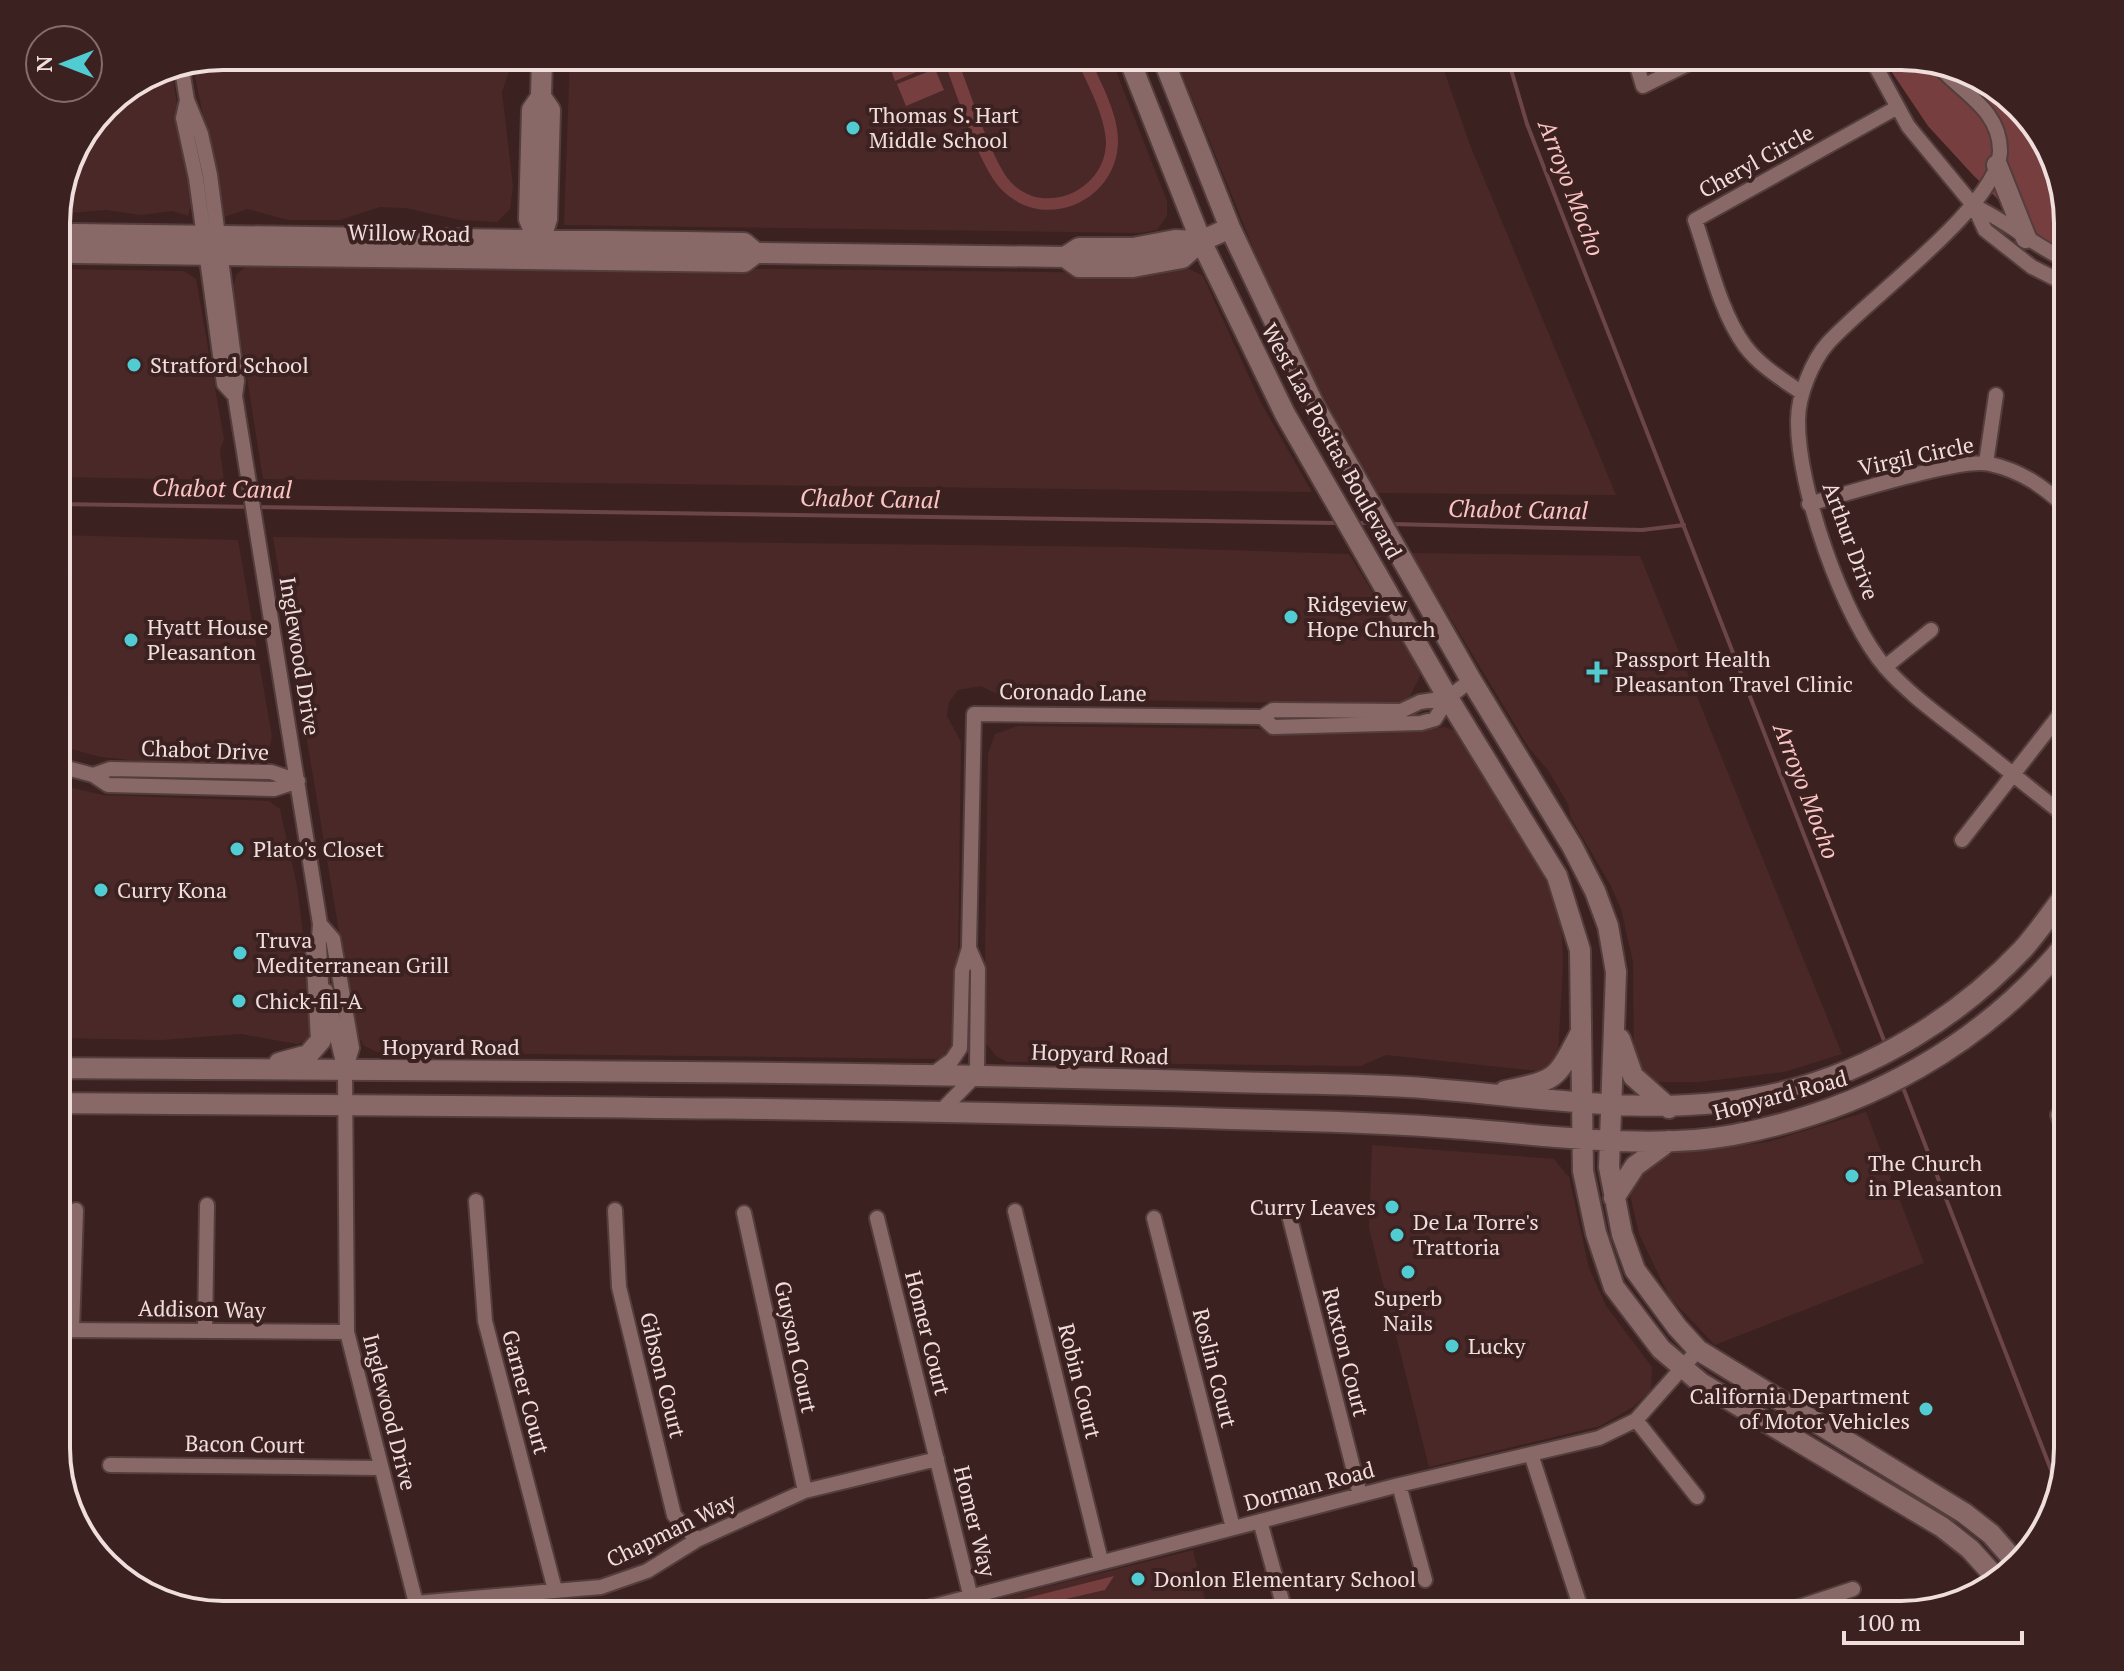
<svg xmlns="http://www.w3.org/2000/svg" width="2124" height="1671" viewBox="0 0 2124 1671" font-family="'PT Serif',serif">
<rect width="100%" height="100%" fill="#3c2121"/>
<path fill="#4a2828" d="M223,56H514L502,92L513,186L510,209L497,222L460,220L405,208L380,207L340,220H288L248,209L224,217L192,62Z
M570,56H1110L1167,201V216L1157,230L1141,233L564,225Z
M1175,56H1439L1470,145L1616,495L1375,493L1327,409L1278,309Z
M171,66L192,201L188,216L172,211L141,215L106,210L56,214L73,149L113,98L160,69Z
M249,263L1125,273L1183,266L1203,276L1261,403L1312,492L263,479L233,289L236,275Z
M56,269L184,271L196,279L224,439L220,450L224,480L56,477Z
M56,535L238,540L272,737L268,754L262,760L244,764L160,763L101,757L56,745Z
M273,537L1129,547L1349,554L1418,666L1420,676L1410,696L1401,702L1385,705L1020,698H1004L981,686L958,690L949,702L947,716L961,742L957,1034L956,1044L939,1059L377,1052L363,1045L355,1027Z
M1411,553L1640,556L1842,1054L1784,1072L1699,1082H1649L1634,1063L1633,962L1621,909L1610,884L1571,818L1568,804L1548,770L1529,748Z
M1018,726L1408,731L1445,727L1455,731L1530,850L1553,896L1562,934L1563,964L1558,1054L1553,1064L1537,1071L1386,1055L1361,1066L1007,1062L996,1056L985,1042L984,1031L988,754L995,734Z
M56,784L103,795L269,801L280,809L297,886L313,1015L311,1035L305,1042L297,1044L241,1034L161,1040L56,1038Z
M1866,1112L1924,1263L1715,1345L1670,1298L1639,1234L1629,1191L1642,1163L1661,1155L1768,1142Z
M1372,1145L1554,1159L1569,1177L1589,1268L1606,1306L1652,1367L1651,1390L1633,1407L1600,1426L1429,1467L1369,1228Z
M1193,1550L1209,1615H934Z"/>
<path fill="#763e3f" d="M895,56H929L933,65L895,81L887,59Z
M942,56H956C968,85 991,159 1009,180C1042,219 1106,191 1106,142C1105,114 1086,82 1075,56H1089C1100,82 1119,114 1118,143C1116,201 1045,233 1002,190C978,166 956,90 942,56Z
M1881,56L1955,65L2011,97L2051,150L2068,223V253L2040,240L1973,175L1928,126Z
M935,69L944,90L906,106L897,84Z
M1114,1576L1105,1590L1061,1600L1064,1610L1074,1611L1072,1615H959Z"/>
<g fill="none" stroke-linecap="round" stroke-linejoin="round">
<path stroke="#6c4549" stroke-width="4" d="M1507,56L1527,124L1885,1043
M56,504L1338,523
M1355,523H1374
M1391,524L1642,530L1684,525
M1902,1085L2060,1493"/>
<defs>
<path id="street" d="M1634,56L1643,86L1704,56
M1870,56L1908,126L1974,206L1985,230L2032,267L2068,285
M1935,62C1958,91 2001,108 2000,152C1998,206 1866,300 1828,343C1812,361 1798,396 1798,420C1797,486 1843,619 1886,668C1910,695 1940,716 1969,739C2002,765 2034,792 2068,818
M181,64L187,100L183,118L196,178L224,384L235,396
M187,100L201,134L210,175L237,381L235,396L320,924L318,955
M1974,206C2007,221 2034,246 2068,261
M1802,393C1782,379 1760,366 1745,346C1720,312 1709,260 1695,220L1896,108
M1986,463L1996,395
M1809,504C1843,495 1961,457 1990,464C2022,471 2044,487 2068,509
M1885,667L1931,630
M1262,717L1273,727L1421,723L1435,719L1448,698L1471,680
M56,765L93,775L108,785L274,789L298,781
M93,775L110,769L271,772L298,781
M1962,840L2068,704
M320,924L333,939L352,1048L345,1071L347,1332L419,1615
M326,991L345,1071
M933,1074L952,1060L960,1048L962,971L969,948L974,714L1262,717L1273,710L1401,711L1420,702L1448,698
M941,1111L977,1074L978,969L969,948
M2058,1115L2068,1141
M476,1201L485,1321L555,1590
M615,1210L619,1287L674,1515L697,1540
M1015,1211L1101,1561
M744,1213L805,1491
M877,1218L970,1594
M1154,1218L1233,1528
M1290,1219L1360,1495
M56,1330L347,1332
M72,1330L76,1210
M205,1331L207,1205
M1636,1420L1697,1497
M1531,1454L1583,1615
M110,1465L380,1468
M1399,1485L1425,1580
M1260,1521L1286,1615
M416,1603L601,1587L647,1571L697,1540L805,1491L937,1459
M273,1608L275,1615
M900,1615L1399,1485L1599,1438L1636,1420L1698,1350
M1775,1615L1853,1589"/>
<path id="secondary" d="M1128,56L1201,241L1285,414L1448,698L1557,876L1580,950L1583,1171L1596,1233L1614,1287L1661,1349L1701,1383L1942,1527L1970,1549L1998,1580
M1162,56L1230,228L1314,405L1471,680L1572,846L1595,891L1608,926L1616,972L1609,1167L1622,1234L1635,1270L1677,1327L1698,1350L1964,1513L1991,1534L2018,1565
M1997,165L2026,238
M538,241L529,219L532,110L541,97L542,56
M56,243L74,234L684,242L744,243L756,253L1065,257L1079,248H1133L1175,240L1201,241
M61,243L74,253L744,262L756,253
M538,247L547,219L550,110L541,97
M1065,257L1079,267H1133L1182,258L1201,241L1230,228
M1620,1039L1633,1076L1669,1108
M279,1063L308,1055L321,1040L316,946
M56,1068C448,1071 839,1070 1230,1082C1289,1084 1349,1083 1408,1087C1535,1095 1657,1122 1783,1092C1873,1070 1960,1016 2023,949C2039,931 2053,910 2068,891
M1505,1091C1559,1079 1555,1081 1581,1032
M56,1103C438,1106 821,1107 1202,1118C1286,1121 1369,1121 1452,1128C1539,1134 1647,1151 1733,1135C1865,1110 1983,1046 2068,941
M1614,1198L1635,1166L1669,1141"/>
</defs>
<use href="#street" stroke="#533d3d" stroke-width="18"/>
<use href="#secondary" stroke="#533d3d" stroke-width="24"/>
<use href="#street" stroke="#886968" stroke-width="14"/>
<use href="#secondary" stroke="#886968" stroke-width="20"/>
</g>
<g fill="#51ccd3" stroke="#3c2121" stroke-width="3">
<circle cx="853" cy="128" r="8"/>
<circle cx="134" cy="365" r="8"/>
<circle cx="1291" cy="617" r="8"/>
<circle cx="131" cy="640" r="8"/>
<path d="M1593 660h8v8h8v8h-8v8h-8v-8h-8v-8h8z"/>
<circle cx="237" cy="849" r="8"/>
<circle cx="101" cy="890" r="8"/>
<circle cx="240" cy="953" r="8"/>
<circle cx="239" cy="1001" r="8"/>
<circle cx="1852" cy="1176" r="8"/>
<circle cx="1392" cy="1207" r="8"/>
<circle cx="1397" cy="1235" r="8"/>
<circle cx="1408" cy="1272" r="8"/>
<circle cx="1452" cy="1346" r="8"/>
<circle cx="1926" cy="1409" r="8"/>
<circle cx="1138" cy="1579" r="8"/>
</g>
<g text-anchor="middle" stroke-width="8" stroke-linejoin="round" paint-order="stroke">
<g font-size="22" fill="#f0dedd" stroke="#3c2121" text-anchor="start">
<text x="869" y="123">Thomas S. Hart<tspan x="869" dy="25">Middle School</tspan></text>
<text x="150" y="373">Stratford School</text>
<text x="1307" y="612">Ridgeview<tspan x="1307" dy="25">Hope Church</tspan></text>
<text x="147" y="635">Hyatt House<tspan x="147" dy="25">Pleasanton</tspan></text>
<text x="1615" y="667">Passport Health<tspan x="1615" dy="25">Pleasanton Travel Clinic</tspan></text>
<text x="253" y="857">Plato's Closet</text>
<text x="117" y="898">Curry Kona</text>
<text x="256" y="948">Truva<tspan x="256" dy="25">Mediterranean Grill</tspan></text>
<text x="255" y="1009">Chick-fil-A</text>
<text x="1868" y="1171">The Church<tspan x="1868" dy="25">in Pleasanton</tspan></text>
<text x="1376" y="1215" text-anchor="end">Curry Leaves</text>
<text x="1413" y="1230">De La Torre's<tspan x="1413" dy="25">Trattoria</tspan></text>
<text x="1408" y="1306" text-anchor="middle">Superb<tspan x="1408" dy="25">Nails</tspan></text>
<text x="1468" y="1354">Lucky</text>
<text x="1910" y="1404" text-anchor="end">California Department<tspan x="1910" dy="25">of Motor Vehicles</tspan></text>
<text x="1154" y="1587">Donlon Elementary School</text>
</g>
<g font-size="22" fill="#f0dedd" stroke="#3c2121">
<text transform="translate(1756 161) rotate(-29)" y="8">Cheryl Circle</text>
<text transform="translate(409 233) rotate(1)" y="8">Willow Road</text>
<text transform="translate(1332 441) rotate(61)" y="8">West Las Positas Boulevard</text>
<text transform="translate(1916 456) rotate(-12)" y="8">Virgil Circle</text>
<text transform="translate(1851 541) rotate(70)" y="8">Arthur Drive</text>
<text transform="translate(300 656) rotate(81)" y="8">Inglewood Drive</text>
<text transform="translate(1073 692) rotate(1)" y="8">Coronado Lane</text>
<text transform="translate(205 750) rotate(2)" y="8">Chabot Drive</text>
<text x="451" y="1055">Hopyard Road</text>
<text transform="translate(1100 1054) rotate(2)" y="8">Hopyard Road</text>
<text transform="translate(1780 1095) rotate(-15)" y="8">Hopyard Road</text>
<text transform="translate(202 1309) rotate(1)" y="8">Addison Way</text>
<text transform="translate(928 1333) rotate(76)" y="8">Homer Court</text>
<text transform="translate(796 1347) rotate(78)" y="8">Guyson Court</text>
<text transform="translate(1346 1352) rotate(76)" y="8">Ruxton Court</text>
<text transform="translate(1215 1368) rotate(76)" y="8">Roslin Court</text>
<text transform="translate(663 1375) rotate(76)" y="8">Gibson Court</text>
<text transform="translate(1080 1381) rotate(76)" y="8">Robin Court</text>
<text transform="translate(526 1392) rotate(75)" y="8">Garner Court</text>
<text transform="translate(390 1412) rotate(76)" y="8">Inglewood Drive</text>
<text transform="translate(245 1444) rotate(1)" y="8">Bacon Court</text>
<text transform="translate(1309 1486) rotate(-15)" y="8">Dorman Road</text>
<text transform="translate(975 1521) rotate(76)" y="8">Homer Way</text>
<text transform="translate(671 1530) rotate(-26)" y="8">Chapman Way</text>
</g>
<g font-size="24" font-style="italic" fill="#fbc5c3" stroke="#3c2121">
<text transform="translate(1571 188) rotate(69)" y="8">Arroyo Mocho</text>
<text transform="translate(222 489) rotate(1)" y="8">Chabot Canal</text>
<text transform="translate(870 499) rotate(1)" y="8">Chabot Canal</text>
<text transform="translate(1518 510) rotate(1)" y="8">Chabot Canal</text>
<text transform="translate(1806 791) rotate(69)" y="8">Arroyo Mocho</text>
</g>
</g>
<path d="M0 0H2124V1671H0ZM223 70H1901A153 153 0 0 1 2054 223V1448A153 153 0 0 1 1901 1601H223A153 153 0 0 1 70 1448V223A153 153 0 0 1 223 70Z" fill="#3c2121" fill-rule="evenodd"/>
<path fill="none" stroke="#f0dedd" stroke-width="4" d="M223 70H1901A153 153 0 0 1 2054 223V1448A153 153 0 0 1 1901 1601H223A153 153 0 0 1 70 1448V223A153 153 0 0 1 223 70Z"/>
<g transform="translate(64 64) rotate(270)"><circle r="38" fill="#3c2121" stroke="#846d6c" stroke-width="2"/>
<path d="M0-6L14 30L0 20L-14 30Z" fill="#51ccd3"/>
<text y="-12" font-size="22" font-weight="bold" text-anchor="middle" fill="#f0dedd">N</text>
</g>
<path d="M1844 1631v12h178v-12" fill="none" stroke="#f0dedd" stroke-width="4"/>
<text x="1856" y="1631" font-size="24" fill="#f0dedd" stroke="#3c2121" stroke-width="6" paint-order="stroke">100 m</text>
</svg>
